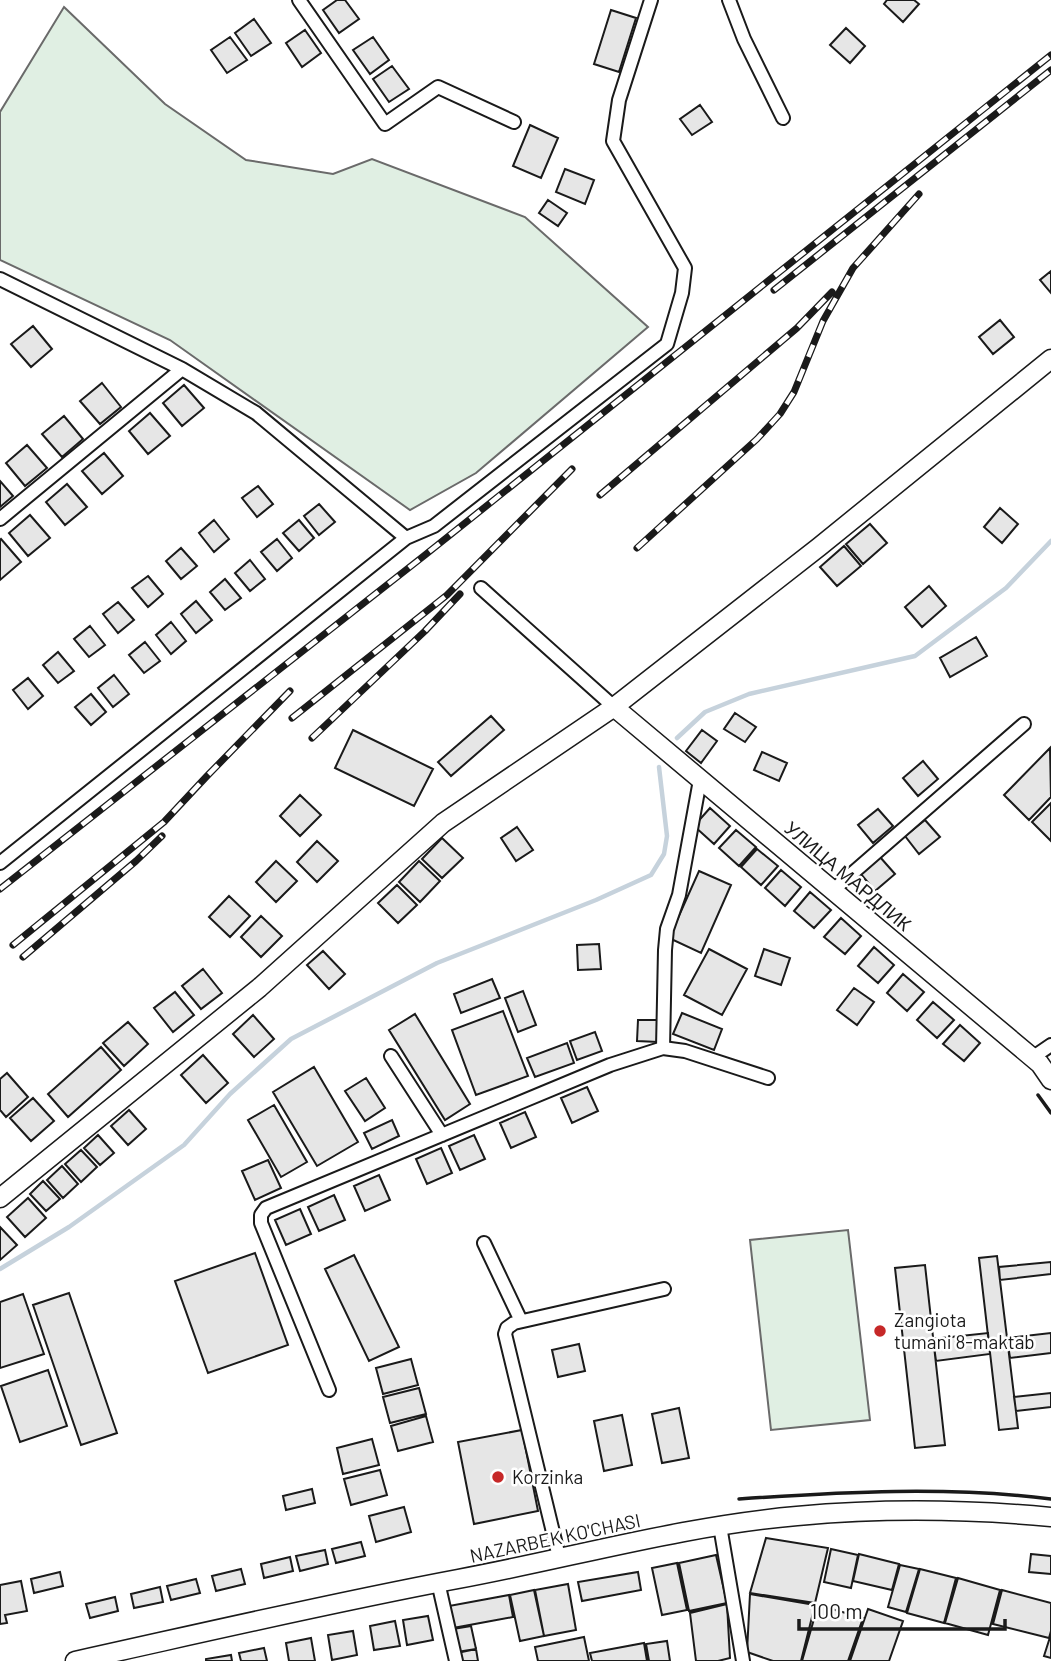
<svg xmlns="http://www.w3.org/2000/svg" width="1051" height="1661" viewBox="0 0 1051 1661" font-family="Barlow,sans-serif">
<rect width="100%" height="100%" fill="#fff"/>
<path fill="#e0efe3" stroke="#6a6a6a" stroke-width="2" d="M64,7L165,104L246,160L333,174L372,159L525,217L648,327L476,473L410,510L170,340L0,260V112Z
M848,1230L870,1420L771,1430L750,1240Z"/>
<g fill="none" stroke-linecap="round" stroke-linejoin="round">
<path stroke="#c6d2dc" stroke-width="4.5" d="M677,738L705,712L749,694L915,656L1006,588L1051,541
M0,1269L69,1227L184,1145L230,1094L291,1039L437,963L596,900L651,875L664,854L667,836L659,767"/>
</g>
<path fill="#e6e6e6" stroke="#1a1a1a" stroke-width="2" d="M337,0H345L359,19L339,33L323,10Z
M887,0H914L919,4L903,22L884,4Z
M611,10L636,18L619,72L594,64Z
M254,19L271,43L251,56L235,33Z
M846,28L865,46L850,63L830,45Z
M305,30L321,53L302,67L286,43Z
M230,37L247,60L227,73L211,50Z
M373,37L389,60L370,74L353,50Z
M392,66L409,89L389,102L373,79Z
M700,105L712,122L692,135L680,119Z
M530,125L558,138L541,178L513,166Z
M565,169L594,180L585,204L556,192Z
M548,200L567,213L558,226L539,213Z
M1051,271V293L1040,280Z
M1000,320L1014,337L993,354L979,337Z
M33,326L52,349L31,367L11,344Z
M102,383L121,407L100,424L80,401Z
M184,385L204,408L182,426L163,403Z
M150,413L170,436L148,454L129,431Z
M64,416L83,439L62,457L42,434Z
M27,445L47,468L25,486L6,463Z
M104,453L123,476L102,494L82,471Z
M0,481L13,496L0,507Z
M67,484L87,507L65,525L46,502Z
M258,486L273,504L257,517L242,498Z
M319,504L335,522L319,535L304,516Z
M1000,508L1018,524L1002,543L984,527Z
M30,515L50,538L28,556L9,533Z
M214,520L229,539L214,552L199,533Z
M299,520L314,538L299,551L283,533Z
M870,524L887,543L863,564L846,544Z
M1,539L21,562L0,580V540Z
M277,539L292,558L277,571L261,552Z
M844,546L861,566L837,586L820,567Z
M181,548L197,566L181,579L166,561Z
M250,560L265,579L250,591L235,573Z
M148,576L163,594L148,607L132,588Z
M225,579L241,598L225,610L210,592Z
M929,586L946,606L922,627L905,607Z
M196,601L212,620L196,633L181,614Z
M118,602L134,620L118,633L103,614Z
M171,622L186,641L171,654L156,635Z
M90,626L105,645L89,657L74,639Z
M976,637L987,656L950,677L940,658Z
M145,642L160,661L144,673L129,655Z
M58,652L74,671L58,683L43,665Z
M114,675L129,694L113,707L98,688Z
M28,678L43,696L28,709L13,690Z
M91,694L106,712L91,725L75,707Z
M735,713L756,727L745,742L724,729Z
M491,716L504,730L451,776L438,762Z
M353,730L433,769L414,806L335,768Z
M702,730L717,741L701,763L686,751Z
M1050,748L1051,797L1029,820L1004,795Z
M762,752L787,763L779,781L754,770Z
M923,761L938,779L918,796L903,778Z
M300,795L321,815L300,836L280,816Z
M1051,803V841L1032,822Z
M710,808L730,826L714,844L694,826Z
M878,809L893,826L873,843L858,825Z
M925,820L940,837L919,854L905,836Z
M517,827L533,850L516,861L501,838Z
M736,830L756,847L739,866L719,848Z
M442,838L463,858L442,878L422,859Z
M317,841L338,861L317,882L297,862Z
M757,849L778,866L761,885L741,867Z
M880,857L895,874L875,891L860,873Z
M276,861L297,881L276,902L256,882Z
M419,861L440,881L420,902L399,882Z
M781,870L801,887L785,906L765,888Z
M699,871L731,885L701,953L669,938Z
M397,885L417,905L398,923L378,903Z
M810,892L831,910L814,928L794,911Z
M229,896L250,916L230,937L209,917Z
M261,916L282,936L261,957L241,937Z
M841,918L861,936L845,954L824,937Z
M599,944L601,969L578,970L577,945Z
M874,947L894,965L878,983L858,966Z
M709,949L747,969L722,1015L684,995Z
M764,949L790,958L781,985L755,976Z
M323,951L345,974L329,989L307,965Z
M203,969L222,993L201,1009L182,986Z
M903,974L924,992L907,1011L887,993Z
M492,979L500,998L461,1013L454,994Z
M854,988L874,1002L857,1025L837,1010Z
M523,991L536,1025L518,1032L505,998Z
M175,992L194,1015L173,1032L154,1008Z
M933,1002L954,1020L937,1038L917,1020Z
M503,1011L528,1076L476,1095L452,1030Z
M682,1013L722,1029L714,1050L673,1034Z
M415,1014L470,1104L445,1120L389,1030Z
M253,1015L274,1039L254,1057L233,1034Z
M638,1020H658V1042L637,1041Z
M128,1022L148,1044L124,1066L103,1043Z
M960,1025L980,1043L964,1061L943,1044Z
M595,1032L602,1051L577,1060L570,1041Z
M567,1043L574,1063L535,1077L527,1058Z
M101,1047L121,1070L68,1117L48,1094Z
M203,1055L228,1083L206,1103L181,1075Z
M314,1067L358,1142L317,1166L273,1092Z
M7,1073L28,1097L6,1117L0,1110V1079Z
M366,1078L385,1108L365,1121L345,1091Z
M587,1087L598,1111L572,1123L561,1098Z
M33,1098L54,1121L31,1141L10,1118Z
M274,1105L307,1162L281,1177L248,1120Z
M129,1110L146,1129L128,1145L111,1126Z
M525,1112L536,1137L511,1148L500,1123Z
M392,1120L399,1136L372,1149L364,1133Z
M98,1135L114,1153L100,1165L84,1148Z
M474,1135L485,1159L460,1170L449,1146Z
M441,1148L452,1173L427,1184L416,1159Z
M81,1150L97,1167L81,1182L65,1164Z
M268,1160L281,1188L255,1200L242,1171Z
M62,1166L78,1184L63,1198L47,1180Z
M379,1175L390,1200L365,1211L354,1186Z
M43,1181L60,1199L46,1211L30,1194Z
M334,1195L345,1220L319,1231L308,1207Z
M28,1198L46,1218L25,1237L7,1217Z
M300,1209L311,1234L286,1245L275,1220Z
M0,1227L17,1245L0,1260Z
M255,1253L288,1345L208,1373L175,1281Z
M354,1255L399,1347L369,1361L325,1269Z
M997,1256L1018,1428L999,1430L979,1258Z
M1051,1262V1274L1000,1280L999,1267Z
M925,1265L945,1445L915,1448L895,1268Z
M69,1293L117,1433L81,1445L33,1305Z
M23,1294L44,1354L0,1368V1302Z
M988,1333L990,1354L936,1361L933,1339Z
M1051,1333V1353L1010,1358L1007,1338Z
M579,1344L585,1371L558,1377L552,1350Z
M411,1359L418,1385L383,1394L376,1368Z
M48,1370L67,1426L20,1442L1,1386Z
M419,1388L426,1414L390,1423L383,1397Z
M1051,1393V1407L1016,1411L1014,1397Z
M679,1408L689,1458L662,1463L652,1414Z
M622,1415L632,1465L604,1471L594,1421Z
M426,1416L433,1442L398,1451L391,1426Z
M522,1430L538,1511L474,1524L458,1442Z
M372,1439L379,1465L343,1474L337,1448Z
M380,1470L387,1495L351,1505L344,1479Z
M312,1489L315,1503L286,1510L283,1496Z
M404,1507L411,1532L376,1542L369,1516Z
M766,1538L828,1548L815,1603L750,1593Z
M361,1542L365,1556L336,1563L332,1549Z
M831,1549L858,1555L851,1588L824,1582Z
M325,1550L328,1564L300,1571L296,1556Z
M859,1554L899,1564L892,1590L853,1581Z
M1031,1554L1051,1556V1574L1029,1572Z
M716,1555L727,1603L689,1611L679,1563Z
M290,1557L293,1571L264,1578L261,1564Z
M677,1563L687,1610L662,1615L652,1568Z
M900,1565L919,1569L906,1612L888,1607Z
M241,1569L245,1584L216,1591L212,1576Z
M920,1569L956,1578L944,1623L907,1613Z
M60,1572L63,1586L34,1593L31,1579Z
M638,1572L641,1590L582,1601L578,1582Z
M958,1578L1000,1590L988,1635L945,1623Z
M196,1579L200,1593L171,1600L167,1586Z
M21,1581L27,1611L5,1615L7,1623L0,1624V1585Z
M568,1584L576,1630L544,1636L535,1590Z
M160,1587L163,1602L134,1608L131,1594Z
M534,1590L544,1636L520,1641L510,1595Z
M1002,1590L1051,1603V1631L1049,1638L993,1624Z
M750,1594L815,1605L801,1661H773L747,1652Z
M509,1595L513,1617L453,1628L449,1606Z
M115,1597L118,1611L90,1618L86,1604Z
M727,1604L730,1658L718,1661H696L690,1613Z
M818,1605L863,1618L848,1661H802Z
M868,1609L903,1621L889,1661H850Z
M428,1616L433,1640L407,1645L403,1620Z
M395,1621L400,1646L374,1650L370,1626Z
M471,1626L476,1649L457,1652L453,1629Z
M353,1631L357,1655L332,1660L328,1635Z
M1051,1634V1658L1044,1656Z
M584,1637L589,1661H538L535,1647Z
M311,1638L315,1661H289L286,1643Z
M667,1641L670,1661H649L646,1644Z
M644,1643L647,1661H592L590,1653Z
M264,1648L267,1661H241L239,1653Z
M476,1649L478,1661H459L457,1653Z
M231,1655L232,1661H206V1659Z"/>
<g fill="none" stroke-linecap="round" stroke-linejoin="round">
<defs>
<path id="street" d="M299,0L385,124L438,87L514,122
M729,0L744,39L783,118
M0,279L182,369L256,413L406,538
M0,519L182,369
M481,588L614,707
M0,863L406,538L434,526L667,344L682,293L685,268L613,141L619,100L651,0
M832,891L1024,724
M663,1048L665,950L667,929L679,895L700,780
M391,1056L442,1135
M1032,1058L1051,1045
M484,1243L521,1321
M329,1390L261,1223V1215L266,1208L610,1065L663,1048L685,1051L768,1078
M720,1526L743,1661
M559,1557L505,1334L507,1328L514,1323L664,1289
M438,1582L456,1661"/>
<path id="secondary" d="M614,707L1040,1064L1051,1080
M0,1198L259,988L443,823L614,707L819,547L1051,359
M75,1661C202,1633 330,1603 458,1579C571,1558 682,1526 797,1516C882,1508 966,1509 1051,1517"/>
</defs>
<use href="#street" stroke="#1a1a1a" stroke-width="16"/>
<use href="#secondary" stroke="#1a1a1a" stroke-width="21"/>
<use href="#street" stroke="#fff" stroke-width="12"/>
<use href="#secondary" stroke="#fff" stroke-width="18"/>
<defs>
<path id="rail" d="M774,290L1051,70
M600,495L797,328L832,292
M637,548L757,439L780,414L794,392L823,321L853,268L919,194
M292,718L447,595L572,469
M312,738L425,631L460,594
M0,889L425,555L1051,55
M13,945L164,822L207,776L290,691
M23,957L136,861L162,836"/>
</defs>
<use href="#rail" stroke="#1a1a1a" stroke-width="7"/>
<use href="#rail" stroke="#fff" stroke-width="4.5" stroke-dasharray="13" stroke-linecap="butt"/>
<path stroke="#1a1a1a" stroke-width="3.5" d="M1038,1095L1051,1113
M739,1499C842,1492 948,1486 1051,1499"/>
</g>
<g fill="#c62828" stroke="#fff" stroke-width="2.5">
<circle cx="880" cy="1331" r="7"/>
<circle cx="498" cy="1477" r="7"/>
</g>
<g text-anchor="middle" stroke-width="5" stroke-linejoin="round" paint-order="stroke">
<g font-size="19" fill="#1a1a1a" stroke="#fff">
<text transform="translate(848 876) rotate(40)" y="7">УЛИЦА МАРДЛИК</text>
<text transform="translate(555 1538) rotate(-12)" y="7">NAZARBEK KO'CHASI</text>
</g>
<g font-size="19" fill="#1a1a1a" stroke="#fff" text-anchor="start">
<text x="894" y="1327">Zangiota<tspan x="894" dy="22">tumani 8-maktab</tspan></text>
<text x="512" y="1484">Korzinka</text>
</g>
</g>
<path d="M799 1619v10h206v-10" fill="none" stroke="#1a1a1a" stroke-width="3.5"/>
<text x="810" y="1619" font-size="21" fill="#1a1a1a" stroke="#ffffff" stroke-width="5" paint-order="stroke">100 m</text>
</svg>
